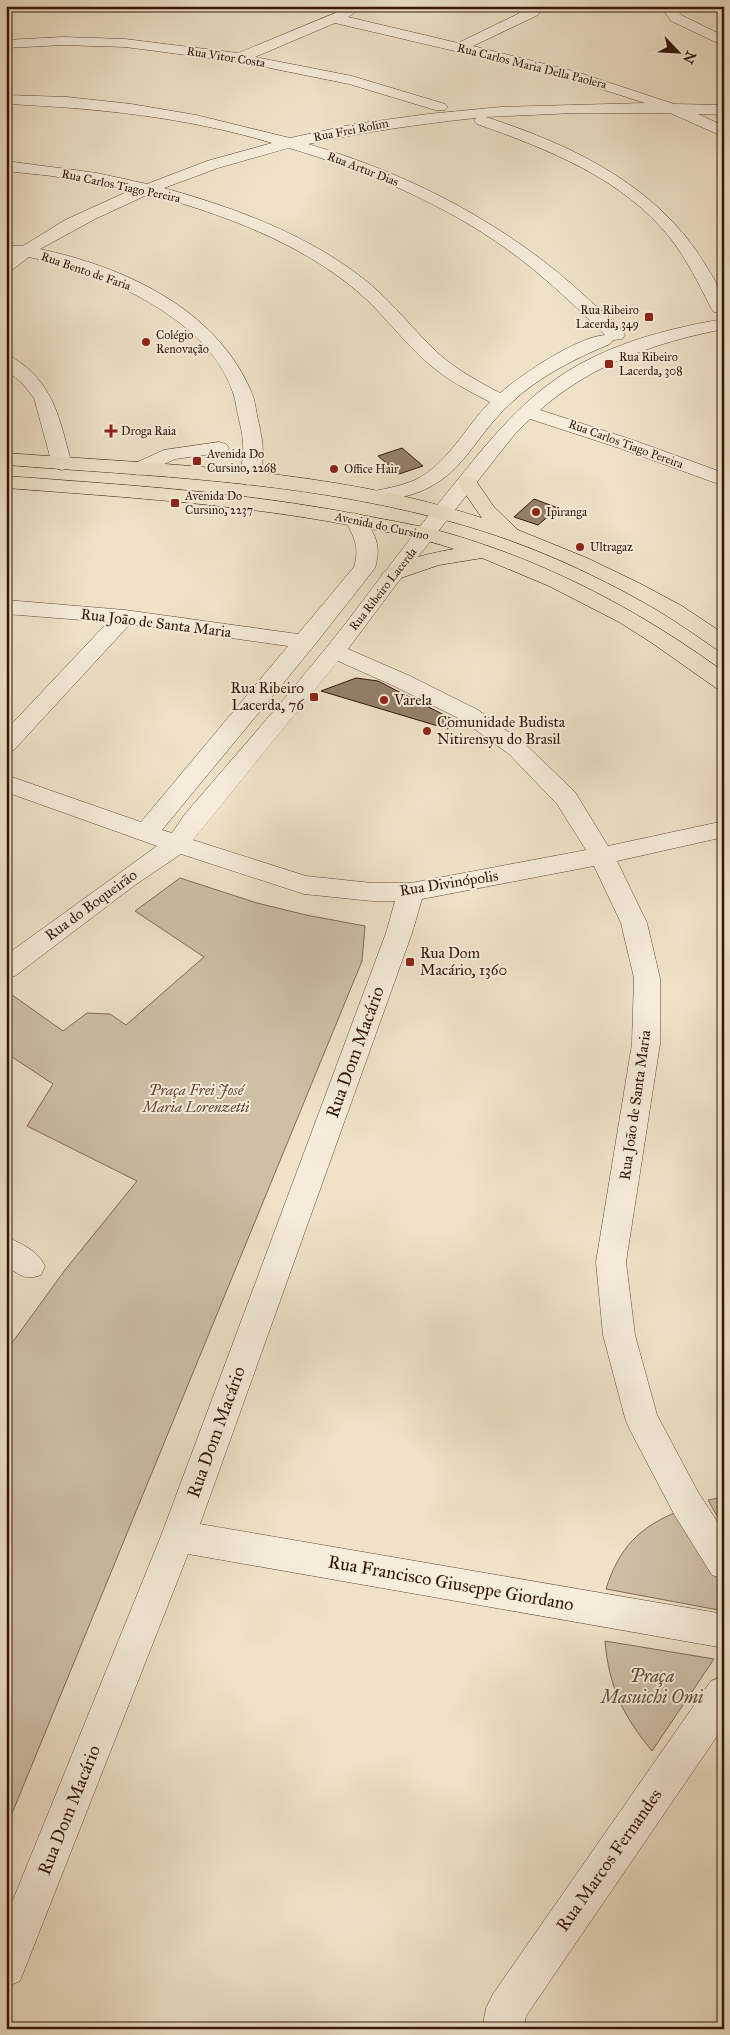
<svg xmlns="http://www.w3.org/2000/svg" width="730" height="2035" viewBox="0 0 730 2035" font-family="'IM FELL Great Primer',serif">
<rect width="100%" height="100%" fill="#efe2c8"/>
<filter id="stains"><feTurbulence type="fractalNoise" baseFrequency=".004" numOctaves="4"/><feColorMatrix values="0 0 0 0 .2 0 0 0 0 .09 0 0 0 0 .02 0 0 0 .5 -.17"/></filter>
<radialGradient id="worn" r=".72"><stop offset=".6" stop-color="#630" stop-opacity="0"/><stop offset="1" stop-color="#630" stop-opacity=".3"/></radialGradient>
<path fill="#cfbfa7" stroke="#816a57" d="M180,878L257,903L306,915L365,926L362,961L6,1828V1351L65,1270L137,1181L27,1126L53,1084L6,1053V993L8,992L63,1031L87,1013L110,1014L126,1025L204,957L135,911Z
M724,1497V1528L708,1500Z
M679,1511L724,1580V1611L606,1589C619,1548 639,1527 679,1511Z
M605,1641L714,1659L652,1751C623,1716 609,1687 605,1641Z"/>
<path fill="#95806b" stroke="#331507" d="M402,448L423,466L399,474L378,456Z
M534,499L558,508L538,525L514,517Z
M356,678L378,681L452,719L448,729L321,691Z"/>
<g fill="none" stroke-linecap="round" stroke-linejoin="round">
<defs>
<path id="minor" d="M665,6H679L677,10L681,15L724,36V46L671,21L663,10Z
M707,6H724V12L709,9Z
M350,7L357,11L348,17L458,43L528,9H538L540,12L538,15L473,46L577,72L674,104L724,105V115L698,114L724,126V137L670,113H575L486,117C572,145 657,185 705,264C715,281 724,292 724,312H714L711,308C699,284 687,260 671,239C623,178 547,149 477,124L474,121L476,118C419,124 364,132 308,144C410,174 505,223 584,295C597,308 615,320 625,335L622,339L613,340L610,344C574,359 538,377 510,404C468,443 462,484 399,498C388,500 377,504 366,501L363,497L366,493C382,489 399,487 415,480C448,464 465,427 490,402C469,391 447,380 429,364C403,342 383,313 357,291C299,242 222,214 149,194L95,219L40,249C124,267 215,308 251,391C255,399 256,411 258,420C263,440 267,466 255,483L248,485L241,483L238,479C240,470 243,462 243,453C244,440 241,428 238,415C236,408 236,400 233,393C209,317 100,272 29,257L12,270L6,271V258L12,253L9,250L12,246H23L65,220L131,190L52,176L6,171V161L97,173L147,184L207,161L272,143C186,117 96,108 6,104V95L67,97L131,104L196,115L290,138L355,124L428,114L501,107L645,103L598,88L536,70L335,23L255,57L352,76L445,104L448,107L445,110H435L349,84L240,62L125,47L63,45L6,48V40L63,37L125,39L238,53ZM289,148C366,171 443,203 508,250C543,275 574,305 605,335C577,337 522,374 500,393C479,382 457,370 439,354C415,332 395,305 370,284C312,236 236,208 164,188L218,168Z
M724,319V329C657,342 592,364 540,410L633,440L724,473V486L619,448L530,419L514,435L395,586L348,649L410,676L478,710L525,744L575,792L608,846L724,821V837L617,861L647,923L660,978V1044L626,1262L635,1335L657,1415L698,1492L724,1532V1579L712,1575L674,1514L629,1428L625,1418L603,1335L596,1262L632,1044L634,978L621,923L594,866L422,899L412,933L200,1524L724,1614V1648L188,1554L20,1981L6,1987V1917L161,1536L386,933L395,901H372L304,894L181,854L135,885L15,976L6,979V955L157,846L6,792V775L141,822L288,646L130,624L14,750L6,753V730L108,622L6,614V600L125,610L298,634L354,567C360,547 354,536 344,519L347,515L354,513L361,515C375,534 382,544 375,568L313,647L162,830L172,833L185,814C239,751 295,688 346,623C380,578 414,533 450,489C489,441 525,394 580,364C624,340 675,327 724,319ZM338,661L394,686L462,720L509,754L557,804L586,850L411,883H372L306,876L193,840Z
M6,355C14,357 19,362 26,367C57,393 61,427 72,464L69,468L62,470L55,468L52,464L34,398L22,383L6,370Z
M219,442L226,444L229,448L226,452L175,459L145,473L138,475L131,473L128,469L131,465L164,450Z
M6,1237C21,1243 38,1251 45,1266L41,1275C25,1281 20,1275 6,1266Z
M724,1676V1726L526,2016L524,2029H482L486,2008L493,1994L711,1681Z"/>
<path id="major" d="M6,453C165,465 330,468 482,518L457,482L460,478L467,476L474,478L494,507L518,530L587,558L639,583L682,606L724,634V651L716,649C697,636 679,623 659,611C591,571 514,537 437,518C296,481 150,476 6,465Z
M6,476C125,485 244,492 361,515C392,521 424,526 454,535C551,564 642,612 724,672V690L716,688L652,643L619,622L549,586L482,558L439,565L392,581L384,580L381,575C391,561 437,552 454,549C422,538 388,532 354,526C240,504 123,497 6,488Z"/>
</defs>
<use href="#minor" stroke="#624837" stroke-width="1"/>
<use href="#major" stroke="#331507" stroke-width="1"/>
<use href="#minor" fill="#f5ecdb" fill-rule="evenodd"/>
<use href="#major" fill="#efe2c8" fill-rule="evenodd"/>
</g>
<g fill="#8f2418" stroke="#f5ecdb" stroke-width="2">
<rect x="644" y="312" width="10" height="10" rx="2.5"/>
<circle cx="146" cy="342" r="5"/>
<rect x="604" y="359" width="10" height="10" rx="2.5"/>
<path d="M108.5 423.5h5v5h5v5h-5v5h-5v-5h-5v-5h5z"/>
<rect x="192" y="456" width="10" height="10" rx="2.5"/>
<circle cx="334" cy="469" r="5"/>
<rect x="170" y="498" width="10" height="10" rx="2.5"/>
<circle cx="536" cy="512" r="5"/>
<circle cx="580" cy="547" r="5"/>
<rect x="309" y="692" width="10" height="10" rx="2.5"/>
<circle cx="384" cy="700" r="5"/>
<circle cx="427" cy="731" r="5"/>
<rect x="405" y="957" width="10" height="10" rx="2.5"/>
</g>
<g text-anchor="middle" stroke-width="4" stroke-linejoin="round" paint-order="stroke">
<g font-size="12" fill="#331507" stroke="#f5ecdb">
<text transform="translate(226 57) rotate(9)" y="4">Rua Vitor Costa</text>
<text transform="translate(532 66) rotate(14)" y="4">Rua Carlos Maria Della Paolera</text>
<text transform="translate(351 130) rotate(-11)" y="4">Rua Frei Rolim</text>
<text transform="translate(363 169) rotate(21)" y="4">Rua Artur Dias</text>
<text transform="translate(121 186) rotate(12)" y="4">Rua Carlos Tiago Pereira</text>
<text transform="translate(86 271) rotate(19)" y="4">Rua Bento de Faria</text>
<text transform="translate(626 444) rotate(20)" y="4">Rua Carlos Tiago Pereira</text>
<text transform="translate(382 526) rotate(12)" y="4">Avenida do Cursino</text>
<text transform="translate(383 589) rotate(-52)" y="4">Rua Ribeiro Lacerda</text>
</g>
<g font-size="12" fill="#331507" stroke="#f5ecdb" text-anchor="start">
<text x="639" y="314" text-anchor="end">Rua Ribeiro<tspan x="639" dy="14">Lacerda, 349</tspan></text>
<text x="156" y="339">Colégio<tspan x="156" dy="14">Renovação</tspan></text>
<text x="619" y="361">Rua Ribeiro<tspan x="619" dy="14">Lacerda, 308</tspan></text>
<text x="121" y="435">Droga Raia</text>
<text x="207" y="458">Avenida Do<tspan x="207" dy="14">Cursino, 2268</tspan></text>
<text x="344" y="473">Office Hair</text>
<text x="185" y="500">Avenida Do<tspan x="185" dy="14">Cursino, 2237</tspan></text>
<text x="546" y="516">Ipiranga</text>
<text x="590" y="551">Ultragaz</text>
</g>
<g font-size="15" fill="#331507" stroke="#f5ecdb">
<text transform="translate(156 623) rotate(7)" y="5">Rua João de Santa Maria</text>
<text transform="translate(449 883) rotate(-9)" y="5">Rua Divinópolis</text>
<text transform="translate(91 905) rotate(-36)" y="5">Rua do Boqueirão</text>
<text transform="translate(635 1105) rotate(-82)" y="5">Rua João de Santa Maria</text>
</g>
<g font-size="15" fill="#331507" stroke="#f5ecdb" text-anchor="start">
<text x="304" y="693" text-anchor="end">Rua Ribeiro<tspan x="304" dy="17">Lacerda, 76</tspan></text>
<text x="394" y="705">Varela</text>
<text x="437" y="727">Comunidade Budista<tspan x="437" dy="17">Nitirensyu do Brasil</tspan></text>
<text x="420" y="958">Rua Dom<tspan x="420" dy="17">Macário, 1360</tspan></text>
</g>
<g font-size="15" font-style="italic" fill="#624837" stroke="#f5ecdb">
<text x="196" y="1095">Praça Frei José<tspan x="196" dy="17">Maria Lorenzetti</tspan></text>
</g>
<g font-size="18" fill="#331507" stroke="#f5ecdb">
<text transform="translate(355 1052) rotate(-70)" y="6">Rua Dom Macário</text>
<text transform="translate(216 1432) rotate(-70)" y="6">Rua Dom Macário</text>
<text transform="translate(451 1583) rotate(10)" y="6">Rua Francisco Giuseppe Giordano</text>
<text transform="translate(69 1810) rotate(-68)" y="6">Rua Dom Macário</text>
<text transform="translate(609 1860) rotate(-55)" y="6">Rua Marcos Fernandes</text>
</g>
<g font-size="18" font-style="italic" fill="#624837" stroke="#f5ecdb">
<text x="652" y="1682">Praça<tspan x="652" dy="21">Masuichi Omi</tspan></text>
</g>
</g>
<rect width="730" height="2035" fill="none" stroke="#efe2c8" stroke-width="25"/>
<rect x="8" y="8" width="715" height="2020" fill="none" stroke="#331507" stroke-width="2.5"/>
<rect x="12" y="12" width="705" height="2010" fill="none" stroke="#331507"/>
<g transform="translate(678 52) rotate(115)" stroke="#f5ecdb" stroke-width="4" paint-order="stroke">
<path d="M0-4L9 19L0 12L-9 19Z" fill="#331507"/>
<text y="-8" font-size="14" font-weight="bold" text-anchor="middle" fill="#331507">N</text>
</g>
<rect width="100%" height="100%" filter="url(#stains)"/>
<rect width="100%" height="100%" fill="url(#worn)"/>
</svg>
